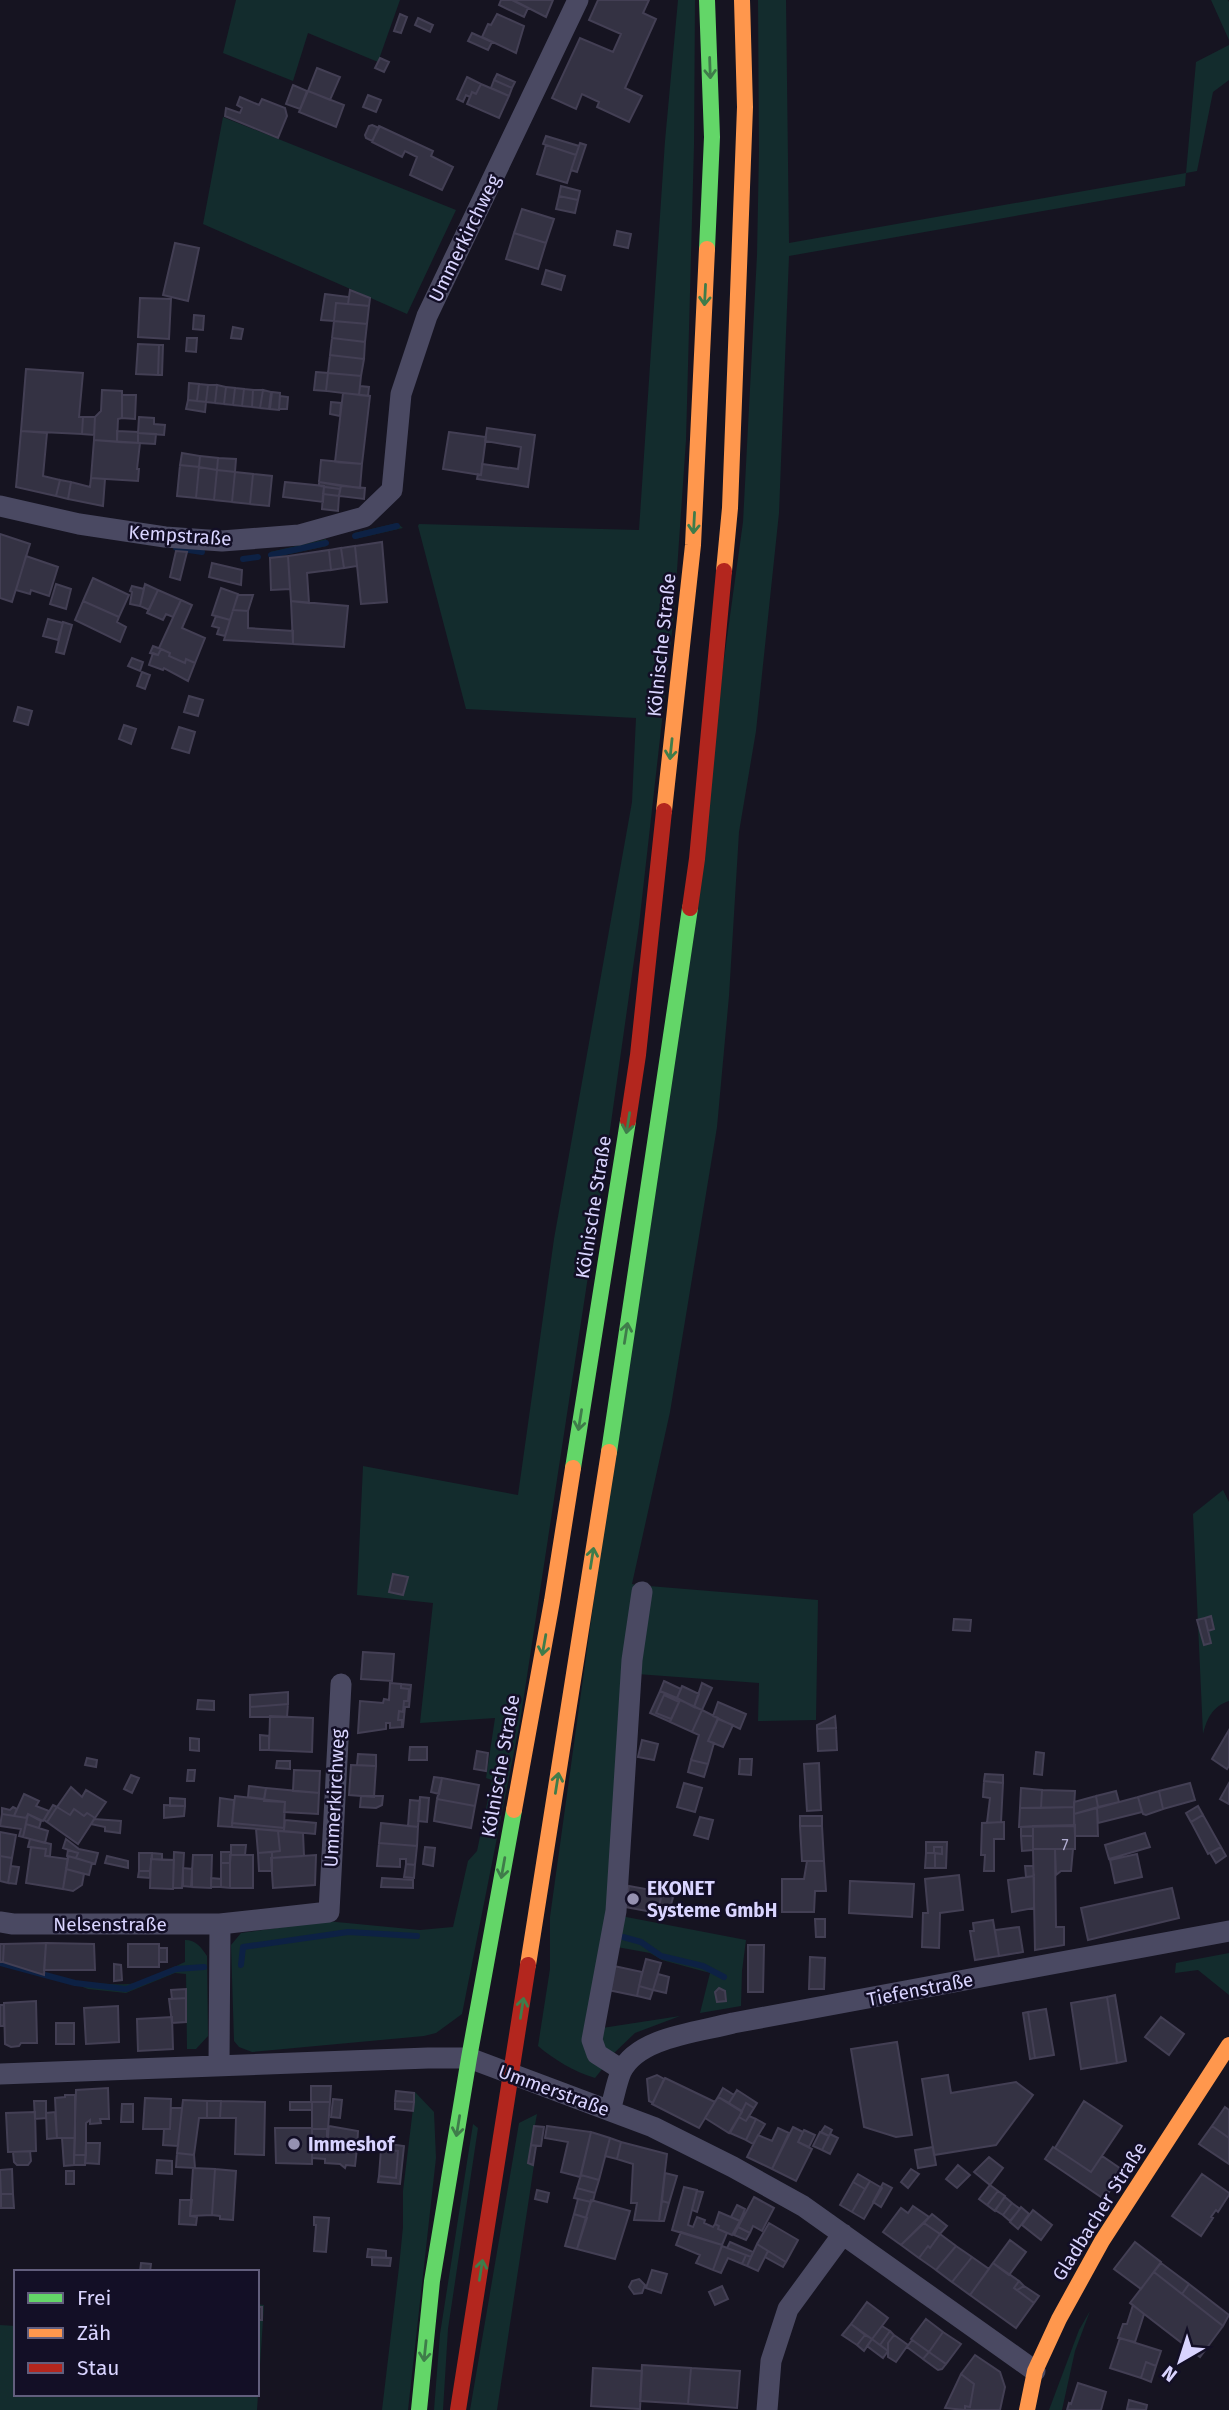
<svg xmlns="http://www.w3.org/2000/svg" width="1229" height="2410" viewBox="0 0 1229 2410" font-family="'Fira Sans',sans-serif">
<rect width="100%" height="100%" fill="#161421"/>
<path fill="#132c2d" d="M236,0H400L378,62L308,33L293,81L223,53Z
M678,0H695L694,145L686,440L674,614L639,925L605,1165L520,1722L462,2014L436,2033L424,2036L252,2052L239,2047L234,2041L231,1945L241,1933L326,1921L420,1930L453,1927L468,1861L477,1851L492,1780L486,1778L495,1718L420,1723L433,1603L357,1595L363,1466L518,1495L554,1239L632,802L636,718L466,709L418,526L419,524L639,530L665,141Z
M758,0H786L789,243L1186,173L1196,62L1229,45V80L1213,92L1197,171L1186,173L1185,186L789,256L779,513L756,731L739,832L729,996L717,1127L670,1412L632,1584L637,1585L609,1915L587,2026L603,2068L595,2078C573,2071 556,2061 538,2046L550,1969V1917L743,522L757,255L759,151Z
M1211,0H1228L1229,2V40Z
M223,117L456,210L407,314L203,224Z
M397,523L403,528L355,539L354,533Z
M326,539L327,546L270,558V552Z
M1223,1490L1229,1502V1701C1213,1706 1207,1718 1203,1734L1193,1514Z
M649,1586L818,1600L816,1720L758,1721L759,1683L637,1674Z
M621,1916L746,1940L742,1971L741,2006L700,2013L710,1973L662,1960L650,1953L617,1947Z
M185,1940C196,1940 201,1947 207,1956L208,2036L196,2049H187L186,1974L175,1973L126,1993L88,1989L64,1980L0,1964V1962L3,1963C41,1975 88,1986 128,1984C144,1983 170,1968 185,1962Z
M1229,1953V1995L1198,1970L1175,1973L1176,1963Z
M680,2016L635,2033L612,2055L602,2046V2028Z
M415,2092L434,2112L436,2158L408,2410H382L399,2267L403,2227V2191Z
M537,2114L528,2163L534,2165L497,2410H470L519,2123Z
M473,2124L478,2128L448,2329L443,2410H434L440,2334Z
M257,2304L264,2305L257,2410H0V2325L16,2326V2394H257Z
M1090,2311L1075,2351L1062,2410H1049L1079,2330Z"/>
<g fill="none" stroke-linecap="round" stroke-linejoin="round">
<path stroke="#0d2144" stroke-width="6" d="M355,536L397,526
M176,548L202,552
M271,555L326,543
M243,559L258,557
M623,1937L641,1942L661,1956L703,1966L724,1977
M0,1963L75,1983L126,1989L176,1969L204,1967
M241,1965L243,1947L348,1932L417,1936"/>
</g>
<path fill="#343243" stroke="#433f54" stroke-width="2" d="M501,0H512L528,8L524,17L499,5Z
M513,0H553L546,17Z
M598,0H649L643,13L656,19L625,88L642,96L629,122L597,107L599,102L582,94L576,109L552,98L580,38L613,52L621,34L589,20Z
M400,14L407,17L401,33L394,31Z
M497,14L524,26L516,53L482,37L488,24L491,25Z
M418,18L433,25L430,32L415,25Z
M472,33L492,42L488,50L468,41Z
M380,58L389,62L384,72L375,68Z
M317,68L340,77L330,100L308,91Z
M497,74L515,82L512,88L494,80Z
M467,77L481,84L476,94L472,92L470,97L466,95L463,102L457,99Z
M494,80L512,88L509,96L491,88Z
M481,84L509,96L499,118L467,104L472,92L476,94Z
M293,85L307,91L300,109L286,104Z
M308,91L344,105L336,127L299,112Z
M368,95L381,100L376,112L363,107Z
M240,97L259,105L262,99L285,108L287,116L278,138L225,116L226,108L240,113L242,108L237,105Z
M372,125L379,128L372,141L366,138L365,135L369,126Z
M379,126L433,151L431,156L453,167L442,190L410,175L417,157L405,151L402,157L372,142Z
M546,136L579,146L576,155L543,144Z
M580,143L586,145L577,172L571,170Z
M546,145L576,155L567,183L537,174Z
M561,186L580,191L578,200L559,196Z
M559,196L578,200L575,213L556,209Z
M522,209L554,219L546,243L514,233Z
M617,231L631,234L628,248L614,245Z
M514,233L546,243L538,269L506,259Z
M175,243L199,248L188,301L163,295Z
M546,270L565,276L561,290L542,284Z
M350,290L370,298L369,306L348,304Z
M325,294L349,297L348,304L336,303L334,321L321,320Z
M140,298L171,299L169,339L138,337Z
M336,303L369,306L367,324L334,321Z
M194,315L204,316L203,330L193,329Z
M334,321L367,324L365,342L332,338Z
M233,327L243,329L241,339L231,338Z
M187,338H197L196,352L186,351Z
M332,338L365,342L364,359L330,355Z
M138,344L159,345L158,375L136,374Z
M159,345H163L162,375H158Z
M330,355L364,359L361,376L328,373Z
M26,369L83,373L79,417H83L82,434L21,431Z
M316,372L328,373L326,391L314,390Z
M328,373L361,376L359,395L326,391Z
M189,383L199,384L197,401L188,400Z
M199,384L208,385L206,402L197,401Z
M208,385H217L215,403L206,402Z
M217,385L226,387L224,404L215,403Z
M360,386L369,387L368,396L359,395Z
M226,387L235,388L233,405L224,404Z
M235,388L244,389L242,406L233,405Z
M244,389L253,390L252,407L242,406Z
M102,390L122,391V418L118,419L117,442L94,440L95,417L101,411Z
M253,390H263L260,408L252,407Z
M263,390L271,392L269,409L260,408Z
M272,392L280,393L279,410L270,409Z
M343,393L370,396L362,464L335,462Z
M122,395H136L135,419L122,418Z
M280,396L288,397L287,409H279Z
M188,400L206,402L205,412L186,409Z
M331,402L341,403L340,416L330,414Z
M83,417H95L94,435L82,434Z
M139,417L154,418V424L165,425L164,435L138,433Z
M487,428L535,435L528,487L477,479L478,474L481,475L482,464L518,469L521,447L485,441Z
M21,431L47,433L43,476L60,480L56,496L16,487Z
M117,431L138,432V443L117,442Z
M449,432L486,437L481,475L443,469Z
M138,433L156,434L155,444L138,443Z
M94,440L140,443L137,469H139L138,481L91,478Z
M182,453L200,456L199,467L180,465Z
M200,456L218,458L217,470L199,467Z
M218,458L236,459L235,472L217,470Z
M321,460L362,464L360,488L319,482Z
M180,465L199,467L196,498L177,496Z
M199,467L217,470L214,500L196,498Z
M217,470L235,472L232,502L214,500Z
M235,472L253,474L250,504L232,502Z
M253,474L272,476L269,506L250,504Z
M91,478L105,479L103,506L68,499L71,482L90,487Z
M60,480L71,482L68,499L56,496Z
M285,482L324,486L323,502L283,497Z
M319,482L341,486L340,489L319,486Z
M341,486L365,488L364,499L339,496Z
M324,487L340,489L339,496L323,494Z
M323,494L339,496L338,511L322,509Z
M0,534L30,544L12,602L0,598Z
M382,542L387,602L361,604L355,546Z
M355,546L357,566L344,568L341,548Z
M341,548L344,568L331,570L329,550Z
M329,550L331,570L307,573L309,603L291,601L288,556Z
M176,551L187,552L180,580L170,577Z
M26,556L58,567L49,596L31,590L30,594L16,590Z
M288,556L290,589L271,590L270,558Z
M212,563L242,570L241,585L209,577Z
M93,578L129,595L119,617L83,601Z
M56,584L71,589L66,609L50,604Z
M145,584L158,590L149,610L140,606Z
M132,586L144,589L140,606L130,604L132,592L130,591Z
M221,588L238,594L230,620L212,615Z
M158,590L181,600L173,617L166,614L163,620L147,613Z
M238,595H253L248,611L233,610Z
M181,600L192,605L182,628L205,638L195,663L186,659L185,663L169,656L170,653L159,648Z
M83,601L119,617L117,622L126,627L120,642L75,620Z
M291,601L348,606L344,647L293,644Z
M233,610L248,611V628L293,631V644L224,640Z
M216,616L230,620L225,636L217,634L219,628L212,626Z
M48,619L63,623L58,640L43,636Z
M63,622L72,625L64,654L56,652Z
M153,646L161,649L158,655L150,653Z
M161,649L170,653L169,656L185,663L186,659L195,663L188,681L164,668L163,670L149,665L153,653L158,655Z
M132,658L143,662L140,671L128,666Z
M142,672L150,675L145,689L137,686Z
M189,696L203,700L198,716L184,712Z
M18,707L32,711L28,725L14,721Z
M124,725L136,729L131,744L119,739Z
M179,727L195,732L189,753L172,748Z
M393,1574L408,1577L403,1595L389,1592Z
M1211,1616L1214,1629L1208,1631L1205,1618Z
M1205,1618L1211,1643L1204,1645L1197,1620Z
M954,1619L971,1620L970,1631L953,1630Z
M363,1652L394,1654L392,1681L361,1679Z
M664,1681L681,1689L677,1698L660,1691Z
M390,1683L401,1684V1688L409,1689L408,1701H404L403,1712L399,1711L398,1720H402V1727L390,1728V1723H386V1729L358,1733L360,1701L383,1703L384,1699L389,1700Z
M702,1683L712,1688L702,1710L694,1707Z
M401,1684L411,1685L409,1707H405L403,1727H402V1720H398L399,1711L403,1712L404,1701H408L409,1689L401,1688Z
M682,1686L699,1694L694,1707L677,1698Z
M660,1691L680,1700L679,1702L664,1695L656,1713L671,1719L670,1722L650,1713Z
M288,1692V1704L250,1707V1695Z
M664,1695L679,1702L671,1719L656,1713Z
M198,1700L214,1701V1710L197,1709Z
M680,1700L702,1710L692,1732L670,1722Z
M718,1702L746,1714L740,1729L713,1716Z
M288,1704L287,1717H250V1707Z
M702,1710L718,1718L708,1741L714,1743L708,1764L691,1760L699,1735L692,1732Z
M270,1716L313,1718L312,1752L269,1750Z
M835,1716L836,1728L817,1729V1725Z
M718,1719L733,1725L723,1747L708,1741Z
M836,1728L837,1750L818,1751L817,1729Z
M1229,1730V1766L1227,1769L1212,1759Z
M260,1735L269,1736V1750H260Z
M190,1738L199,1739V1751L190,1750Z
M642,1740L658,1744L654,1760L638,1757Z
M410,1747H427V1760H409Z
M477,1751L488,1753L486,1771L474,1769Z
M1036,1752L1044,1753L1042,1775L1034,1774Z
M358,1754L376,1755V1766L357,1765Z
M87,1758L97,1760L96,1767L85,1765Z
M740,1759H752L751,1775L739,1774Z
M691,1760L708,1764L704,1777L688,1772Z
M277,1761H290V1769L276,1768Z
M819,1763L821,1810L807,1811L804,1764Z
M351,1765L376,1766L374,1797L349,1795Z
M188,1770H195L194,1781H187Z
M294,1770L320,1771L319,1793L293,1791Z
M985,1774L1003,1775V1783L984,1781Z
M131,1775L139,1778L132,1793L124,1789Z
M434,1777L442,1778L439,1794L431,1792Z
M442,1778L479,1785L475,1806L437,1799Z
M984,1781L1003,1783L1001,1822L987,1823L990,1798L983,1797Z
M684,1783L702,1788L695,1812L677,1807Z
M1190,1783L1195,1800L1163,1809L1159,1791Z
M1229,1783V1804L1220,1799Z
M249,1786L266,1788L264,1799L248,1797Z
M71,1787L82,1797L86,1790L106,1802L95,1818L87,1813L84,1816L74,1809L70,1815L57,1807Z
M266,1788L319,1793L318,1814L284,1812L285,1802L264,1801Z
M1021,1788L1042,1790L1041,1808H1020Z
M1042,1790L1075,1791L1074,1807L1041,1808Z
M1116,1791L1119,1802L1098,1807L1096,1796Z
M1159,1791L1163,1809L1146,1815L1143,1814L1138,1797Z
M24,1794L39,1801L36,1806L49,1811L43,1821L28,1814L26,1818L14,1816Z
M235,1796L285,1802L284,1828L232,1823Z
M361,1796H383L382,1805L376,1808L360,1807Z
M1096,1796L1098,1807L1074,1814V1802Z
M420,1797L429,1798L427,1822L418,1821Z
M1138,1797L1142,1812L1098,1823L1097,1808Z
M170,1798L185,1799V1806H170Z
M220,1798L234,1800L232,1827L218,1826Z
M437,1799L475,1806L471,1828L434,1821Z
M410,1800L420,1801L418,1827L408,1826Z
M53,1805L57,1807L47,1822L44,1820Z
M164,1805L185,1806L184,1816L164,1818Z
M1198,1806L1203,1815L1191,1822L1186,1813Z
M13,1807L17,1809L14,1816L2,1814V1808L10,1810Z
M57,1807L70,1815L74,1809L84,1816L87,1813L95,1818L78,1844L47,1822Z
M1074,1807V1826L1019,1827L1020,1808Z
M1097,1808L1098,1836H1075L1074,1814Z
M2,1814L27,1818L23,1837L19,1836L21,1829L0,1826Z
M28,1814L41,1821L39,1828L26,1824Z
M1203,1815L1221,1847L1208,1854L1191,1822Z
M800,1816H822V1826H800Z
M700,1817L713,1820L708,1839L694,1835Z
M94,1819L121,1821L120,1833L105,1831V1827L91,1824Z
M285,1820L316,1823L315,1834L284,1831Z
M1004,1822V1839H994V1871H984L985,1855H981L982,1823Z
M232,1823L284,1828V1831L232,1827Z
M381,1823L418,1827L417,1846L379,1843Z
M26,1824L48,1831L45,1843L23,1837Z
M1075,1825V1849H1033V1826Z
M800,1826H822L824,1861H802Z
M1033,1826V1836H1021V1827Z
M256,1829L278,1831L280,1851L258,1853Z
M278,1831L303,1833L304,1856L272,1858V1852L280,1851Z
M0,1832L16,1835L12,1858L0,1856Z
M1145,1833L1150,1847L1109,1859L1105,1845Z
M1021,1836H1033V1850L1022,1851Z
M30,1839L51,1844L50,1856H45L46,1849L28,1847Z
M66,1839L79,1849L98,1853L95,1864L76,1858L78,1853L63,1848Z
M926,1842H947L946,1868H935V1853L942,1854V1847H934V1853H926Z
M379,1843L417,1846L415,1865L406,1864V1859H400V1867L377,1866Z
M231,1845H246L245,1855H231Z
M31,1847L46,1849L45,1856L68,1859L63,1889L26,1883Z
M425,1847L435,1848L433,1866L423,1864Z
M934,1847H942V1854L934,1853Z
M1221,1847L1226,1856L1216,1863L1210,1853Z
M1033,1849H1055L1056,1927H1064V1945L1035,1950Z
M1055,1849H1073L1071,1871H1061L1056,1875Z
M68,1850L78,1853L76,1858L67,1856Z
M174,1852L184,1853L182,1888H173Z
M221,1852H231L230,1863H221Z
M272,1852V1871H259L258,1853Z
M139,1853H152L150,1871H139Z
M152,1853L162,1854V1860L152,1859Z
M926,1853H935V1868H925Z
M1137,1854L1142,1877L1115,1883L1110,1860Z
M193,1855H212L211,1888L191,1887Z
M230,1855H253V1888H230Z
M316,1855L315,1885L273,1888L271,1858Z
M0,1856L12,1858L8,1883L0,1881Z
M68,1856L92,1863L89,1875L66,1869Z
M107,1856L128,1861V1868L105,1863Z
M151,1859L174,1860L173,1889L150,1888Z
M807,1861H824L826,1891H815L814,1912H782V1879H804Z
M221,1863H230V1888L221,1887Z
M406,1864L415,1865L414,1878L404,1877Z
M11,1866L19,1867L16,1884L8,1883Z
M1025,1866H1033L1034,1876L1026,1877Z
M183,1868L192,1869V1887L183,1886Z
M66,1869L84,1874L82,1885L73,1891L63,1889Z
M139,1871H150V1878L138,1877Z
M959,1875L963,1910L940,1913L939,1948L922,1947L923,1913H928L925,1879Z
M1034,1876V1908L1012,1912L1008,1880Z
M211,1878L221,1879V1887H211Z
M382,1878L413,1880V1888L381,1887Z
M850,1881L914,1884L912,1917L849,1913Z
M629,1886L662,1892L658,1913L625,1907Z
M1172,1888L1179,1918L1088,1940L1081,1908Z
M662,1892L674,1894L668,1915L658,1913Z
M815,1919H825V1937H816Z
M993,1920L999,1956L975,1960L970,1931H974L973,1923Z
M1019,1927L1023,1952L999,1956L995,1930Z
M46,1943L44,1975L3,1962L4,1944Z
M46,1943L94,1944L95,1970H44Z
M0,1944H4L3,1962H0Z
M128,1944H159V1967H128Z
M748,1945H764L763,1992H748Z
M159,1948H167V1962H159Z
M810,1957L825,1958L824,1989H809Z
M646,1959L661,1963L653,1990L639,1986Z
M114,1964L121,1965L122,1980L114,1981Z
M614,1966L642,1972L637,1996L608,1990Z
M658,1974L669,1977L666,1993L653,1990Z
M639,1986L653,1990L650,1999L637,1996Z
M719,1988L725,1991L726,2001L717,2002L715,1992Z
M186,1989V1998L172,1999L171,1990Z
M1115,1995L1126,2061L1117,2063L1107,1997Z
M1107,1997L1117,2063L1081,2069L1071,2003Z
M186,1998V2022L172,2023L169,1999Z
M36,2001L37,2043H21L19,2046L11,2047L5,2044L4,2003Z
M0,2005H4V2026H0Z
M118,2006L119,2042L86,2044L84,2008Z
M1046,2009L1054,2055L1035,2058L1028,2012Z
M1028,2012L1035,2058L1030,2059L1023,2013Z
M172,2017L173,2049L138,2051L137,2019Z
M1161,2017L1184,2034L1169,2055L1145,2037Z
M56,2023H74V2044H56Z
M897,2042L912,2135L896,2137L864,2127L851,2049Z
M657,2075L664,2079L653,2103L649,2101L647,2079Z
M948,2075L951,2093L1016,2082L1033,2095L996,2145L934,2155L922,2079Z
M665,2078L715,2102L699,2128L652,2104Z
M311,2086H331L330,2102H311Z
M108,2088L109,2119H100L101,2123L90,2124V2120L86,2123V2155H74L76,2090Z
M723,2088L734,2095L729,2103L718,2097Z
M737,2090L757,2103L754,2108L746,2103L742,2111L729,2103Z
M396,2091L414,2093V2102L395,2101Z
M65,2095H75V2138H57L55,2098L65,2097Z
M718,2097L742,2112L729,2133L705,2118Z
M145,2098L171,2099L170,2129H143Z
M333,2099L342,2100L340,2118L331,2117Z
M183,2100L207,2101V2118H199L194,2155L177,2153Z
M34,2101H46V2118L35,2119Z
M207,2101H221L220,2118H207Z
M221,2101L265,2102L264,2155L235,2154L236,2118H220Z
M395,2101L414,2102L413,2111L395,2109Z
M1084,2101L1122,2126L1091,2172L1055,2148Z
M290,2102H312V2110H290Z
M312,2102H330L328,2129H312Z
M746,2103L754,2108L746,2121L739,2117Z
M122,2104H133V2122H121Z
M1225,2107L1229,2110V2138L1212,2126Z
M171,2108H182L178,2146L163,2145L164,2129H170Z
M35,2112L36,2151L8,2152L6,2113Z
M55,2112L57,2138L47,2139L46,2113Z
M749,2116L756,2119L746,2140L730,2133L739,2117L746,2121Z
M756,2119L765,2124L753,2144L746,2140Z
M329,2126L358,2131L357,2148L327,2145Z
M534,2126L544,2127L541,2146L531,2145Z
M547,2126L591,2132L580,2177L561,2172L568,2142L545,2138Z
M825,2126L832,2130L829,2136L821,2132Z
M1212,2126L1229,2138V2164L1199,2144Z
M793,2127L803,2132L798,2142L812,2149L796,2181L772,2169Z
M275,2128H312V2164L276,2163Z
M778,2128L789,2133L772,2169L747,2157L758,2135L772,2141Z
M312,2129H327V2145L357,2148L355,2166L346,2165L345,2168L340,2164L325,2163V2159L312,2158Z
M804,2130L815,2135L809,2147L798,2142Z
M591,2132L610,2138L599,2180L581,2175Z
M820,2132L829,2136L822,2150L813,2146Z
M830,2134L838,2138L830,2154L822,2150Z
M62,2138H75L74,2165L64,2166Z
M610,2138L621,2142L617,2159L605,2156Z
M621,2142L667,2154L659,2221L634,2220L637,2203H631L633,2164L617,2159Z
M86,2143H100L99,2164L85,2163Z
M382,2143L404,2146L400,2184L378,2182L379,2176L396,2178L398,2151L381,2149Z
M531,2145L536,2146L533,2165L528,2163Z
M933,2147L936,2165L918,2168L915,2150Z
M1053,2147L1091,2172L1102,2156L1124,2171L1104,2199L1045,2159Z
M381,2149L398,2151L396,2178L379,2176Z
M30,2151L31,2161L28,2165H17L14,2162L13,2152Z
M177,2153L194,2155L195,2168L176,2167Z
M74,2155H86L85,2165H74Z
M989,2157L1003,2168L990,2185L974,2172Z
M157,2160L172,2161V2174L156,2173Z
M958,2165L970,2175L957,2188L946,2179Z
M193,2168L215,2169L212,2215L190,2216Z
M12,2169L13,2194H1L0,2170Z
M215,2169L236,2171L233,2220L220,2219V2216L212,2215Z
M911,2169L919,2174L908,2188L901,2182Z
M66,2171H74V2184H66Z
M665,2173L677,2176L669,2203L662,2201Z
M858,2174L870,2181L865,2189L853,2182Z
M1202,2174L1229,2193V2195L1218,2212L1216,2210L1211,2217L1213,2218L1201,2236L1172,2216Z
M581,2175L599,2180L595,2193L577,2188Z
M870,2181L882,2188L864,2219L852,2212Z
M853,2182L865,2189L852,2212L840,2205Z
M883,2183L892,2188L881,2207L873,2202Z
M990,2185L998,2191L987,2205L979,2199Z
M684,2187L697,2190L688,2225L693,2227L697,2217L705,2220L704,2223L713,2227L715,2224L719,2226L718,2229L727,2233L722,2245L672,2230Z
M577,2188L595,2193L593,2201L591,2202L574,2198Z
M537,2190L549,2193L547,2202L535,2199Z
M697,2191L703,2192L697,2212L692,2210Z
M998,2191L1005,2196L995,2211L987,2205Z
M1,2194H13L14,2208H1Z
M754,2197L774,2208L762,2231L753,2226L750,2233L738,2227Z
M1005,2197L1012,2203L1003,2215L995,2210Z
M578,2199L591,2202L586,2218L574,2214Z
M180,2200H192L190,2216L197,2217L196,2225L179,2224Z
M591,2200L630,2211L615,2259L577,2249Z
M662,2201L669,2203L664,2221H659Z
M1012,2203L1020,2209L1010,2221L1003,2215Z
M737,2205L745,2209L740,2221L731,2217Z
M913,2206L929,2217L901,2245L883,2232L901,2208L908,2213Z
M1021,2207L1029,2214L1018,2229L1010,2222Z
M1033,2210L1052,2225L1041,2240L1022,2225Z
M719,2212L740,2221L732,2235L718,2229L719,2226L715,2224Z
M574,2214L587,2218L577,2249L565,2246Z
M932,2214L947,2226L940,2234L924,2223Z
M314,2217L329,2218L326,2252L314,2251L316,2225H314Z
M769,2223L798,2240L786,2262L757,2244Z
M924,2223L940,2234L930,2248L928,2246L919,2258L901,2245Z
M738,2227L750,2233L746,2240L734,2235Z
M681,2232L722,2245L713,2270L696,2263L700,2255L676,2245Z
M940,2234L956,2246L936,2270L919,2258L928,2246L930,2248Z
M1010,2240L1026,2252L1009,2275L993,2263Z
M730,2242L753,2252L751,2257L727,2248Z
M1135,2242L1161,2262L1141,2289L1114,2269Z
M757,2244L768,2251L758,2271L747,2266Z
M722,2246L746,2255L742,2264L728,2258L721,2273L713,2270Z
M956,2246L972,2257L952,2282L936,2270Z
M368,2249L386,2251V2258L367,2257Z
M768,2251L786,2262L783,2267L765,2257Z
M746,2255L751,2257L747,2266L742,2264Z
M372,2257L391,2258L390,2266L372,2265Z
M972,2257L989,2269L970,2295L952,2282Z
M141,2263L151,2264L150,2272H140Z
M993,2263L1019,2281L1014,2288L1034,2303L1016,2328L970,2295Z
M1161,2263L1189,2284L1182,2294L1154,2272Z
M652,2270L667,2274L661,2293L646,2288Z
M1154,2272L1223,2326L1200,2357L1130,2303Z
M639,2279L645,2285L642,2293L634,2294L629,2287L632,2281Z
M1019,2281L1024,2286L1017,2290L1014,2288Z
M1189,2284L1229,2315L1223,2326L1182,2294Z
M722,2286L728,2299L715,2305L709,2292Z
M1024,2286L1039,2296L1034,2303L1017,2290Z
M867,2302L888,2318L872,2339L851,2324Z
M1133,2305L1144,2314L1135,2342L1118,2338L1123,2324H1127Z
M257,2307H262V2320H257Z
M926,2319L943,2332L929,2352L911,2339Z
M851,2324L865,2335L857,2345L842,2335Z
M882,2326L890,2331L880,2345L872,2339Z
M890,2331L894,2335L888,2343V2351L880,2345Z
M943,2332L961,2344L946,2364L929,2352Z
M865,2335L872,2339L864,2351L857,2345Z
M894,2335L908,2345L896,2362L888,2357V2343Z
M1120,2338L1161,2351L1156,2366L1146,2362L1141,2378L1110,2368Z
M872,2339L888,2351L883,2358L867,2346Z
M912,2340L929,2352L923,2359L907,2347Z
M929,2352L946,2364L942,2369L938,2370L923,2359Z
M975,2355L1000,2372L1005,2387L1000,2410H965V2406L970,2407L974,2384L961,2374Z
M1146,2362L1156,2366L1151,2382L1141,2378Z
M642,2365L691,2368L688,2404L640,2401Z
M593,2368L642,2371L640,2409L591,2406Z
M691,2368L740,2371L737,2408L688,2404Z
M961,2374L974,2384L970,2407L965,2406V2410L945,2408Z
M1078,2383L1106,2392L1101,2410H1067L1069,2403L1071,2404Z
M1129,2400L1147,2405L1146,2410L1127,2409Z"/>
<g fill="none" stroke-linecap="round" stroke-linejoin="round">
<path stroke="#4a4962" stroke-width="21" d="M0,506L79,524L165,537L222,541L299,535L364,517L392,490L401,394L427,316L578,0
M0,1922L13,1924H220L219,2066
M220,1924L329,1912L341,1684
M622,2070L597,2054L592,2040L616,1911L632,1660L642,1592
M0,2074L428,2058H469L653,2127L733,2167L803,2206L1035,2371
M610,2110C614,2098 616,2084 621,2072C637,2037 699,2032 733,2023L1229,1931
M767,2410L771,2361L788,2309L843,2234"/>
<path stroke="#63d668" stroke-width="16" d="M707,249L712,137L707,0
M609,1452L690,908
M573,1468L628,1121
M419,2410L432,2281L469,2058L514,1810"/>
<path stroke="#ff974d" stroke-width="16" d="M724,571L730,508L745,107L742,0
M664,811L693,545L707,249
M514,1810L552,1601L573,1468
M528,1965L609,1452
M1027,2410L1035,2371L1059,2319L1102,2241L1229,2045"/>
<path stroke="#b3261e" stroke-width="16" d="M690,908L697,859L724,571
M628,1121L638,1055L664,811
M458,2410L528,1965"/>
</g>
<defs><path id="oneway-shaft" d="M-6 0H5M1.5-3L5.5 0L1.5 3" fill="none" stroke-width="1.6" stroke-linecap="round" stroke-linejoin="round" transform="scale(1.75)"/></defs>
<g stroke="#3f7c4a">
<use href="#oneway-shaft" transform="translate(710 68) rotate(88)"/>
<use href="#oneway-shaft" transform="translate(705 295) rotate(93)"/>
<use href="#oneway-shaft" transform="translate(694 523) rotate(93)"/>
<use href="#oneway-shaft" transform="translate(671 749) rotate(96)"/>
<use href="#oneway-shaft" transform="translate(628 1123) rotate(99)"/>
<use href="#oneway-shaft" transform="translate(626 1333) rotate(-81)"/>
<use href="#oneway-shaft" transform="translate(580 1420) rotate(99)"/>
<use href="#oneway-shaft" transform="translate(592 1558) rotate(-81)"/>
<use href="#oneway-shaft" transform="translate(544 1645) rotate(100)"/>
<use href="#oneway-shaft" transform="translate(557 1783) rotate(-81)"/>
<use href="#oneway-shaft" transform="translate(503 1868) rotate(100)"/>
<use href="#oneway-shaft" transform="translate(522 2008) rotate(-81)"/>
<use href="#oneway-shaft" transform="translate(458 2126) rotate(99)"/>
<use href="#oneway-shaft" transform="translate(481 2270) rotate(-81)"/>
<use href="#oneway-shaft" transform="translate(425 2351) rotate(96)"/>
</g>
<g fill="#9591b1" stroke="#130f26" stroke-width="2.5">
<circle cx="633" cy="1899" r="7"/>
<circle cx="294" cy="2144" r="7"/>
</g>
<g text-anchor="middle" stroke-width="5" stroke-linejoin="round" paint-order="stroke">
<g font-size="16" fill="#b0acd0">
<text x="1065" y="1851">7</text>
</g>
<g font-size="19" fill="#d9d4ff" stroke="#130f26">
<text transform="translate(464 238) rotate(-64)" y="7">Ummerkirchweg</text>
<text transform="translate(180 535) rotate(4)" y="7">Kempstraße</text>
<text transform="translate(661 645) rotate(-84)" y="7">Kölnische Straße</text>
<text transform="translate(593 1207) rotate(-81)" y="7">Kölnische Straße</text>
<text transform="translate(500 1766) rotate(-80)" y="7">Kölnische Straße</text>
<text transform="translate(334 1798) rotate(-87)" y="7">Ummerkirchweg</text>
<text x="110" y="1931">Nelsenstraße</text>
<text transform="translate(920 1989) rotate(-11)" y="7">Tiefenstraße</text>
<text transform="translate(554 2090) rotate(20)" y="7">Ummerstraße</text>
<text transform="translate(1099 2211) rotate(-58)" y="7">Gladbacher Straße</text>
</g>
<g font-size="19" font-weight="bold" fill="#d9d4ff" stroke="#130f26" text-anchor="start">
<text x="647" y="1895">EKONET<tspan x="647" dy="22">Systeme GmbH</tspan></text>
<text x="308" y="2151">Immeshof</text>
</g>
</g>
<rect x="14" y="2270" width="245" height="126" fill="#130f26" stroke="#625e7d" stroke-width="2"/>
<rect x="28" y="2293" width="35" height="10" fill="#63d668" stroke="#625e7d" stroke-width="2"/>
<text x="77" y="2305" font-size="21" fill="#d9d4ff">Frei</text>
<rect x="28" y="2328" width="35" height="10" fill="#ff974d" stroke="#625e7d" stroke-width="2"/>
<text x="77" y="2340" font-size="21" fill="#d9d4ff">Zäh</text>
<rect x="28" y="2363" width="35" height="10" fill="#b3261e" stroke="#625e7d" stroke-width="2"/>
<text x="77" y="2375" font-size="21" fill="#d9d4ff">Stau</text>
<g transform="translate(1180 2361) rotate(219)" stroke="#130f26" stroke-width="5" paint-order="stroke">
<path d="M0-5L12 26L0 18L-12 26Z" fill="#d9d4ff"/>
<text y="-10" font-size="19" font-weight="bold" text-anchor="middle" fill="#d9d4ff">N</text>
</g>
</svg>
